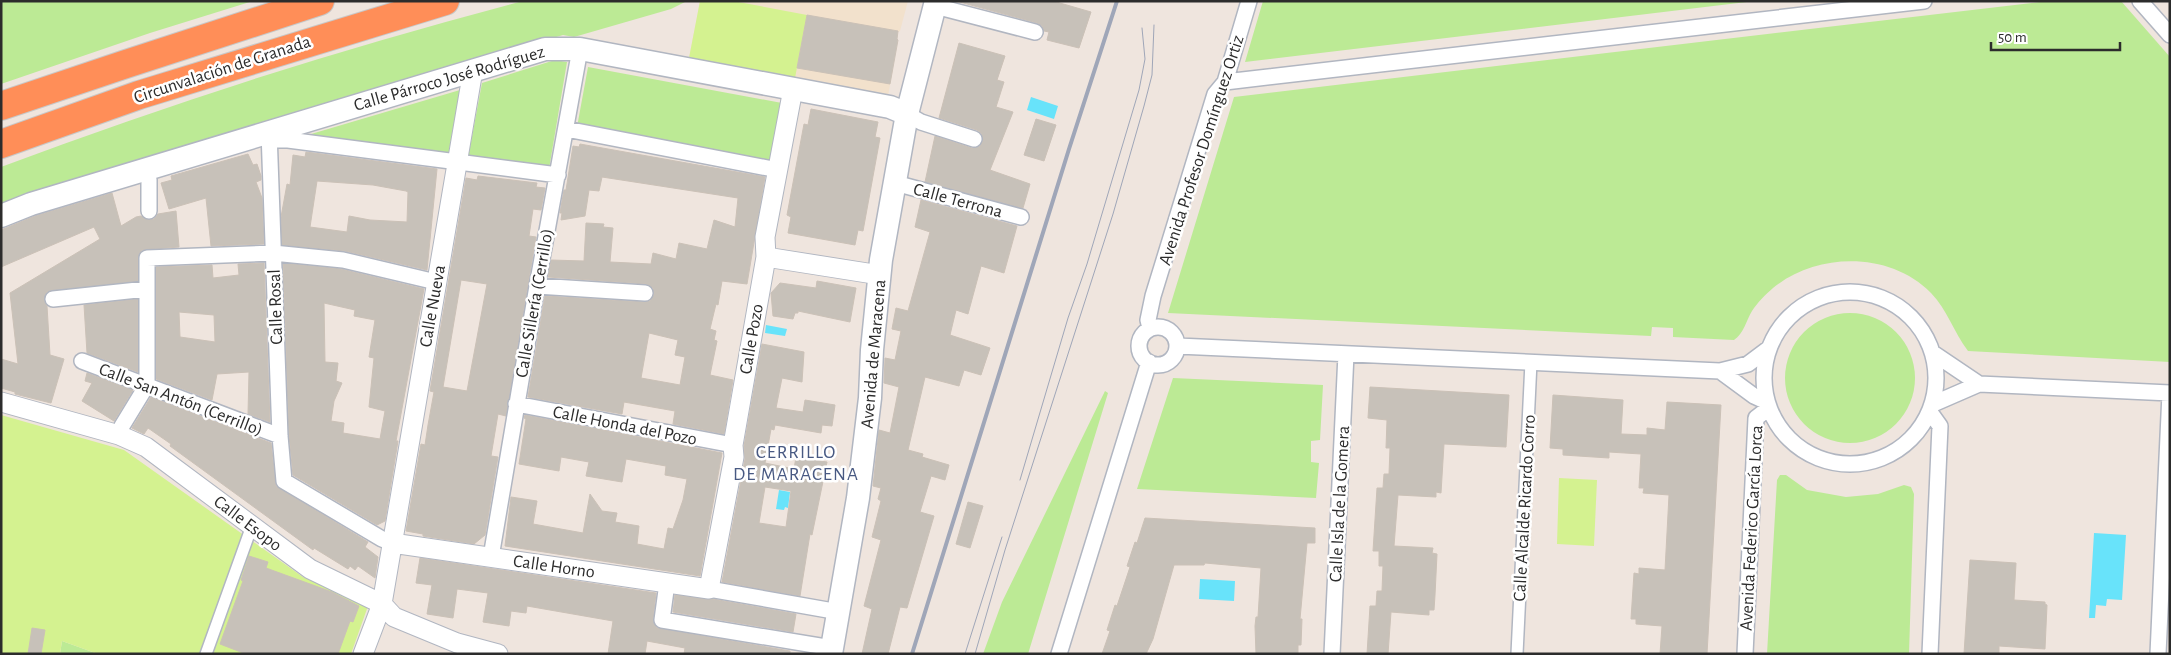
<svg xmlns="http://www.w3.org/2000/svg" width="2171" height="655" viewBox="0 0 2171 655" font-family="'Alegreya Sans',sans-serif">
<rect width="100%" height="100%" fill="#efe5de"/>
<path fill="#f2e1cc" d="M700,1H908L900,31L846,60L893,69L888,96L689,58Z"/>
<path fill="#bcea95" d="M1,1H253L150,33L1,84Z
M523,1H687L671,9L574,37L563,35L78,181L1,209V167C172,103 346,47 523,1Z
M1263,1H1755L1245,62Z
M2048,1H2121L2170,57V362L1968,351C1953,331 1948,311 1931,293C1890,251 1817,252 1773,288C1766,294 1757,303 1752,311C1746,321 1744,333 1734,340L1673,337V328L1652,327L1651,336L1168,313L1234,97Z
M555,60L567,62L549,169L468,158L482,83Z
M588,67L782,103L771,164L577,127Z
M460,90L448,156L301,137Z
M1785 378a65 65 0 1 1 130 0a65 65 0 1 1-130 0Z
M1173,378L1323,385L1320,440L1311,441V462L1319,463L1316,498L1137,489Z
M1105,391L1108,393L1028,654H983L1002,602Z
M1780,475H1786L1807,490L1846,497L1878,494L1904,485L1911,487L1914,494L1909,654H1767L1777,480Z
M62,641L98,654H60Z"/>
<path fill="#d4f290" d="M700,1H733L807,15L795,78L689,58Z
M1,415L124,450L303,577L368,606L351,654H98L62,641L60,654H1Z
M1559,478L1597,480L1594,546L1557,544Z"/>
<path fill="#68e3fa" d="M1031,97L1058,106L1054,119L1027,110Z
M766,325L787,329L785,336L765,333Z
M779,490L790,492L788,508L785,507L784,510L776,509Z
M2094,533L2126,535L2122,600L2107,599L2106,606L2096,605L2095,618H2089Z
M1200,579L1235,581L1234,601L1199,599Z"/>
<path fill="#c7c1b9" stroke="#cbc1b7" fill-rule="evenodd" d="M956,1H1053L1091,12L1079,48L1047,40L1049,32L1044,31L1042,26L1037,23Z
M807,15L898,31L897,39L898,40L890,84L797,68Z
M959,43L1005,56L997,80L1004,82L996,107L1013,112L990,170L1030,184L1023,208L925,182L935,136L972,148L980,146L983,141L981,133L977,130L939,118Z
M811,109L878,122L875,137L880,138L863,231L858,230L855,245L788,233L791,217L787,215L804,124L808,125Z
M1036,119L1056,125L1044,161L1024,155Z
M580,144L765,177L747,284L722,281L718,305L716,304L710,329L716,331L714,340L717,341L710,375L733,380L724,434L673,424L675,411L624,402L622,414L528,397L545,296L644,302L650,301L654,294L653,288L646,284L548,277L551,260L584,261L586,223L604,224L603,227L613,228L610,262L651,264L653,253L676,259L679,243L707,249L714,220L735,227L738,198L602,177L599,191L589,190L585,216L561,220L562,213H560L564,190H566L573,146L579,147ZM649,333L678,340L675,355L685,357L680,385L641,378Z
M306,152L437,169L427,270L345,251L282,245L281,217L287,184L290,185L293,155L305,157ZM317,181L373,185L406,191L408,192L407,222L370,220L349,216L347,232L310,227Z
M248,154L253,165L257,164L261,176V180L256,182L262,198L264,244L211,246L206,198L169,209L161,183L172,180L171,176Z
M478,176L537,183L536,187L545,188L541,210L533,209L529,236L536,237L506,416L498,414L491,456L498,457L485,535L474,544L423,536V534L406,531L421,444L425,445L428,425L434,392L430,391L466,178L477,180ZM461,280L487,284L467,391L443,387Z
M112,193L121,226L136,217L141,216L149,220L154,219L158,214L176,211L179,247L142,250L138,258V281L47,292L44,300L47,306L50,355L64,359L51,403L15,394V392L1,388V359L18,364L10,293L100,239L94,227L1,267V230L35,216Z
M921,200L1017,226L1004,273L981,266L968,314L956,310L950,335L990,348L981,375L964,370L959,386L925,377L908,450L923,454L922,457L949,465L945,480L931,476L920,512L934,516L907,608L900,607L888,654H862L872,609L864,606L881,540L872,537L881,501L878,499L881,488L873,486L879,430L890,433L899,387L884,383L885,358L895,360L901,331L892,329L896,308L908,311L930,232L915,227Z
M264,263L270,422L248,414L249,372L217,374L212,400L156,379V267L212,265L213,278L239,275L238,264ZM179,312L214,315L215,342L180,337Z
M283,263L341,269L424,289L396,441H398L385,521L377,525L293,475L289,435ZM324,303L355,310L354,316L375,320L369,357L374,358L369,407L385,411L380,439L343,433L344,423L331,421L334,401L342,383L336,381L338,363L325,362Z
M817,281L856,288L850,322L798,311V313H795L793,319L773,316L771,293L780,283L816,288Z
M138,299V372L87,353L84,305Z
M762,344L804,352L802,382L782,378L776,408L803,412L805,400L835,405L832,426L822,425L821,433L775,425L774,430L771,429L765,463L794,469L796,457L827,462L812,535L810,534L800,596L722,582L745,459L744,446ZM765,487L791,491L786,527L759,523Z
M87,373L133,390L114,421L82,401L92,383L85,381Z
M1370,387L1509,395L1506,447L1444,444L1441,493L1436,492V497L1398,495L1394,546L1433,548L1432,553L1437,554L1435,595L1434,610H1429V615L1391,612L1388,654H1367L1370,606H1376L1377,591H1382L1383,566H1379V551H1373L1377,488H1383L1384,474H1389L1390,448H1386L1387,420L1368,418Z
M1553,395L1623,400L1621,434L1647,435V428L1665,430L1667,402L1721,405L1707,654H1660L1662,626L1636,624V619H1631L1634,573L1639,574V568L1665,570L1669,495L1643,493L1644,488H1639L1641,454L1609,452V458L1563,455V449L1550,448Z
M151,397L271,443L276,486L368,542L365,547L378,557L375,578L358,566L355,570L350,566L348,569L314,548L313,550L170,446L171,444L148,428L144,434L132,428Z
M525,415L722,453L700,576L505,546L511,497L537,501L533,524L583,533L590,494L602,511L617,513L615,522L639,526L637,544L664,549L668,528L673,529L683,500L687,479L665,475L666,466L626,459L622,482L586,476L589,462L561,457L559,471L519,464L526,419L524,418Z
M968,502L983,506L970,548L956,544Z
M1145,518L1315,528V543H1307L1300,619H1302L1301,645H1298V654H1256L1255,626L1256,617H1258L1261,568L1205,563L1204,565H1174L1153,639L1146,654H1102L1110,631L1107,630L1115,605L1117,606L1130,567L1127,566L1135,542L1137,543Z
M249,556L268,562L266,568L332,592L359,606L353,622L350,621L338,654H246L220,644L243,581L241,580Z
M420,558L656,593L653,619L657,628L790,651V654H684L685,648L647,641L645,654H608L613,621L527,606L526,613L511,611L509,626L483,622L488,593L457,589L453,618L427,614L432,585L416,583Z
M1970,560L2016,563L2014,600L2045,602V604L2047,605L2045,649L1999,646V654H1964Z
M675,595L713,599L796,614L793,632L673,612Z
M32,628L45,630L41,654H28Z"/>
<g fill="none" stroke-linecap="round" stroke-linejoin="round">
<defs>
<path id="pedestrian" d="M206,654L249,534
M1517,654L1531,362"/>
<path id="minor" d="M2140,1L2170,35
M935,6L1035,32
M1225,82L1924,1
M907,114L921,122L974,139
M566,129L778,170
M269,132L280,436L284,481L382,539L392,543
M269,140H288L558,175
M146,169L149,180V211
M895,183L1021,217
M537,286L645,293
M1764 378a86 86 0 1 1 172 0a86 86 0 1 1-172 0Z
M53,299L147,289
M1139 346a19 19 0 1 1 38 0a19 19 0 1 1-38 0Z
M1150,328L1148,320L1153,296L1215,94L1225,82L1249,1
M1178,346L1720,371L1748,364L1768,349
M1933,353L1979,384
M82,361L280,436
M1720,371L1754,396L1767,402
M147,385V258L273,253L343,260L436,282
M516,404L733,445
M1933,404L1979,384L2170,393
M119,435L122,426L147,385
M491,557L537,286L580,49
M667,583L662,620L832,648
M709,589L839,612
M1059,654L1149,362
M1332,654L1346,354
M1745,654L1756,418L1769,408
M1930,654L1940,426L1930,412
M2158,654L2170,393"/>
<path id="tertiary" d="M766,257L880,275
M1,402L119,435L146,447L310,569L382,604L394,617L457,643L498,654
M392,543L709,589L734,457L733,445L766,257L765,237L793,89
M363,654L382,604L473,70"/>
<path id="secondary" d="M1,216L31,204L545,49H580L890,107L907,114
M831,654L858,498L870,398L872,350L881,260L907,114L936,1"/>
<path id="motorway" d="M1,106L126,64L320,1
M1,144L139,95L445,1"/>
</defs>
<use href="#pedestrian" stroke="#b1b6c1" stroke-width="14"/>
<use href="#minor" stroke="#b1b6c1" stroke-width="18"/>
<use href="#tertiary" stroke="#b1b6c1" stroke-width="21"/>
<use href="#secondary" stroke="#b1b6c1" stroke-width="25"/>
<use href="#motorway" stroke="#c8c8c8" stroke-width="30"/>
<use href="#pedestrian" stroke="#fff" stroke-width="11"/>
<use href="#minor" stroke="#fff" stroke-width="15"/>
<use href="#tertiary" stroke="#fff" stroke-width="19"/>
<use href="#secondary" stroke="#fff" stroke-width="22"/>
<use href="#motorway" stroke="#ff8e58" stroke-width="28"/>
<path stroke="#9fa6b8" stroke-width="1" d="M1020,480L1068,318L1087,264L1139,90L1145,59L1142,28
M965,654L1002,537
M975,654L1005,550L1113,214L1144,106L1152,75L1154,25"/>
<path stroke="#9fa6b8" stroke-width="4" d="M912,654L1069,149L1117,1"/>
</g>
<g text-anchor="middle" stroke-width="5" stroke-linejoin="round" paint-order="stroke">
<g font-size="18" fill="#2c2c2c" stroke="#fff">
<text transform="translate(222 69) rotate(-18)" y="6">Circunvalación de Granada</text>
<text transform="translate(449 78) rotate(-16)" y="6">Calle Párroco José Rodríguez</text>
<text transform="translate(1201 150) rotate(-72)" y="6">Avenida Profesor Domínguez Ortiz</text>
<text transform="translate(958 200) rotate(15)" y="6">Calle Terrona</text>
<text transform="translate(534 303) rotate(-80)" y="6">Calle Sillería (Cerrillo)</text>
<text transform="translate(432 306) rotate(-80)" y="6">Calle Nueva</text>
<text transform="translate(275 307) rotate(-92)" y="6">Calle Rosal</text>
<text transform="translate(751 339) rotate(-80)" y="6">Calle Pozo</text>
<text transform="translate(873 354) rotate(-85)" y="6">Avenida de Maracena</text>
<text transform="translate(181 399) rotate(21)" y="6">Calle San Antón (Cerrillo)</text>
<text transform="translate(625 425) rotate(11)" y="6">Calle Honda del Pozo</text>
<text transform="translate(1339 504) rotate(-87)" y="6">Calle Isla de la Gomera</text>
<text transform="translate(1524 508) rotate(-87)" y="6">Calle Alcalde Ricardo Corro</text>
<text transform="translate(248 523) rotate(37)" y="6">Calle Esopo</text>
<text transform="translate(1751 528) rotate(-87)" y="6">Avenida Federico García Lorca</text>
<text transform="translate(554 566) rotate(8)" y="6">Calle Horno</text>
</g>
<g font-size="19" letter-spacing="1" fill="#485982" stroke="#fff">
<text x="796" y="458">CERRILLO<tspan x="796" dy="22">DE MARACENA</tspan></text>
</g>
</g>
<rect width="2171" height="655" fill="none" stroke="#2c2c2c" stroke-width="5"/>
<path d="M1991 42v8h129v-8" fill="none" stroke="#2c2c2c" stroke-width="2.5"/>
<text x="1998" y="42" font-size="15" fill="#2c2c2c" stroke="#ffffff" stroke-width="4" paint-order="stroke">50 m</text>
</svg>
